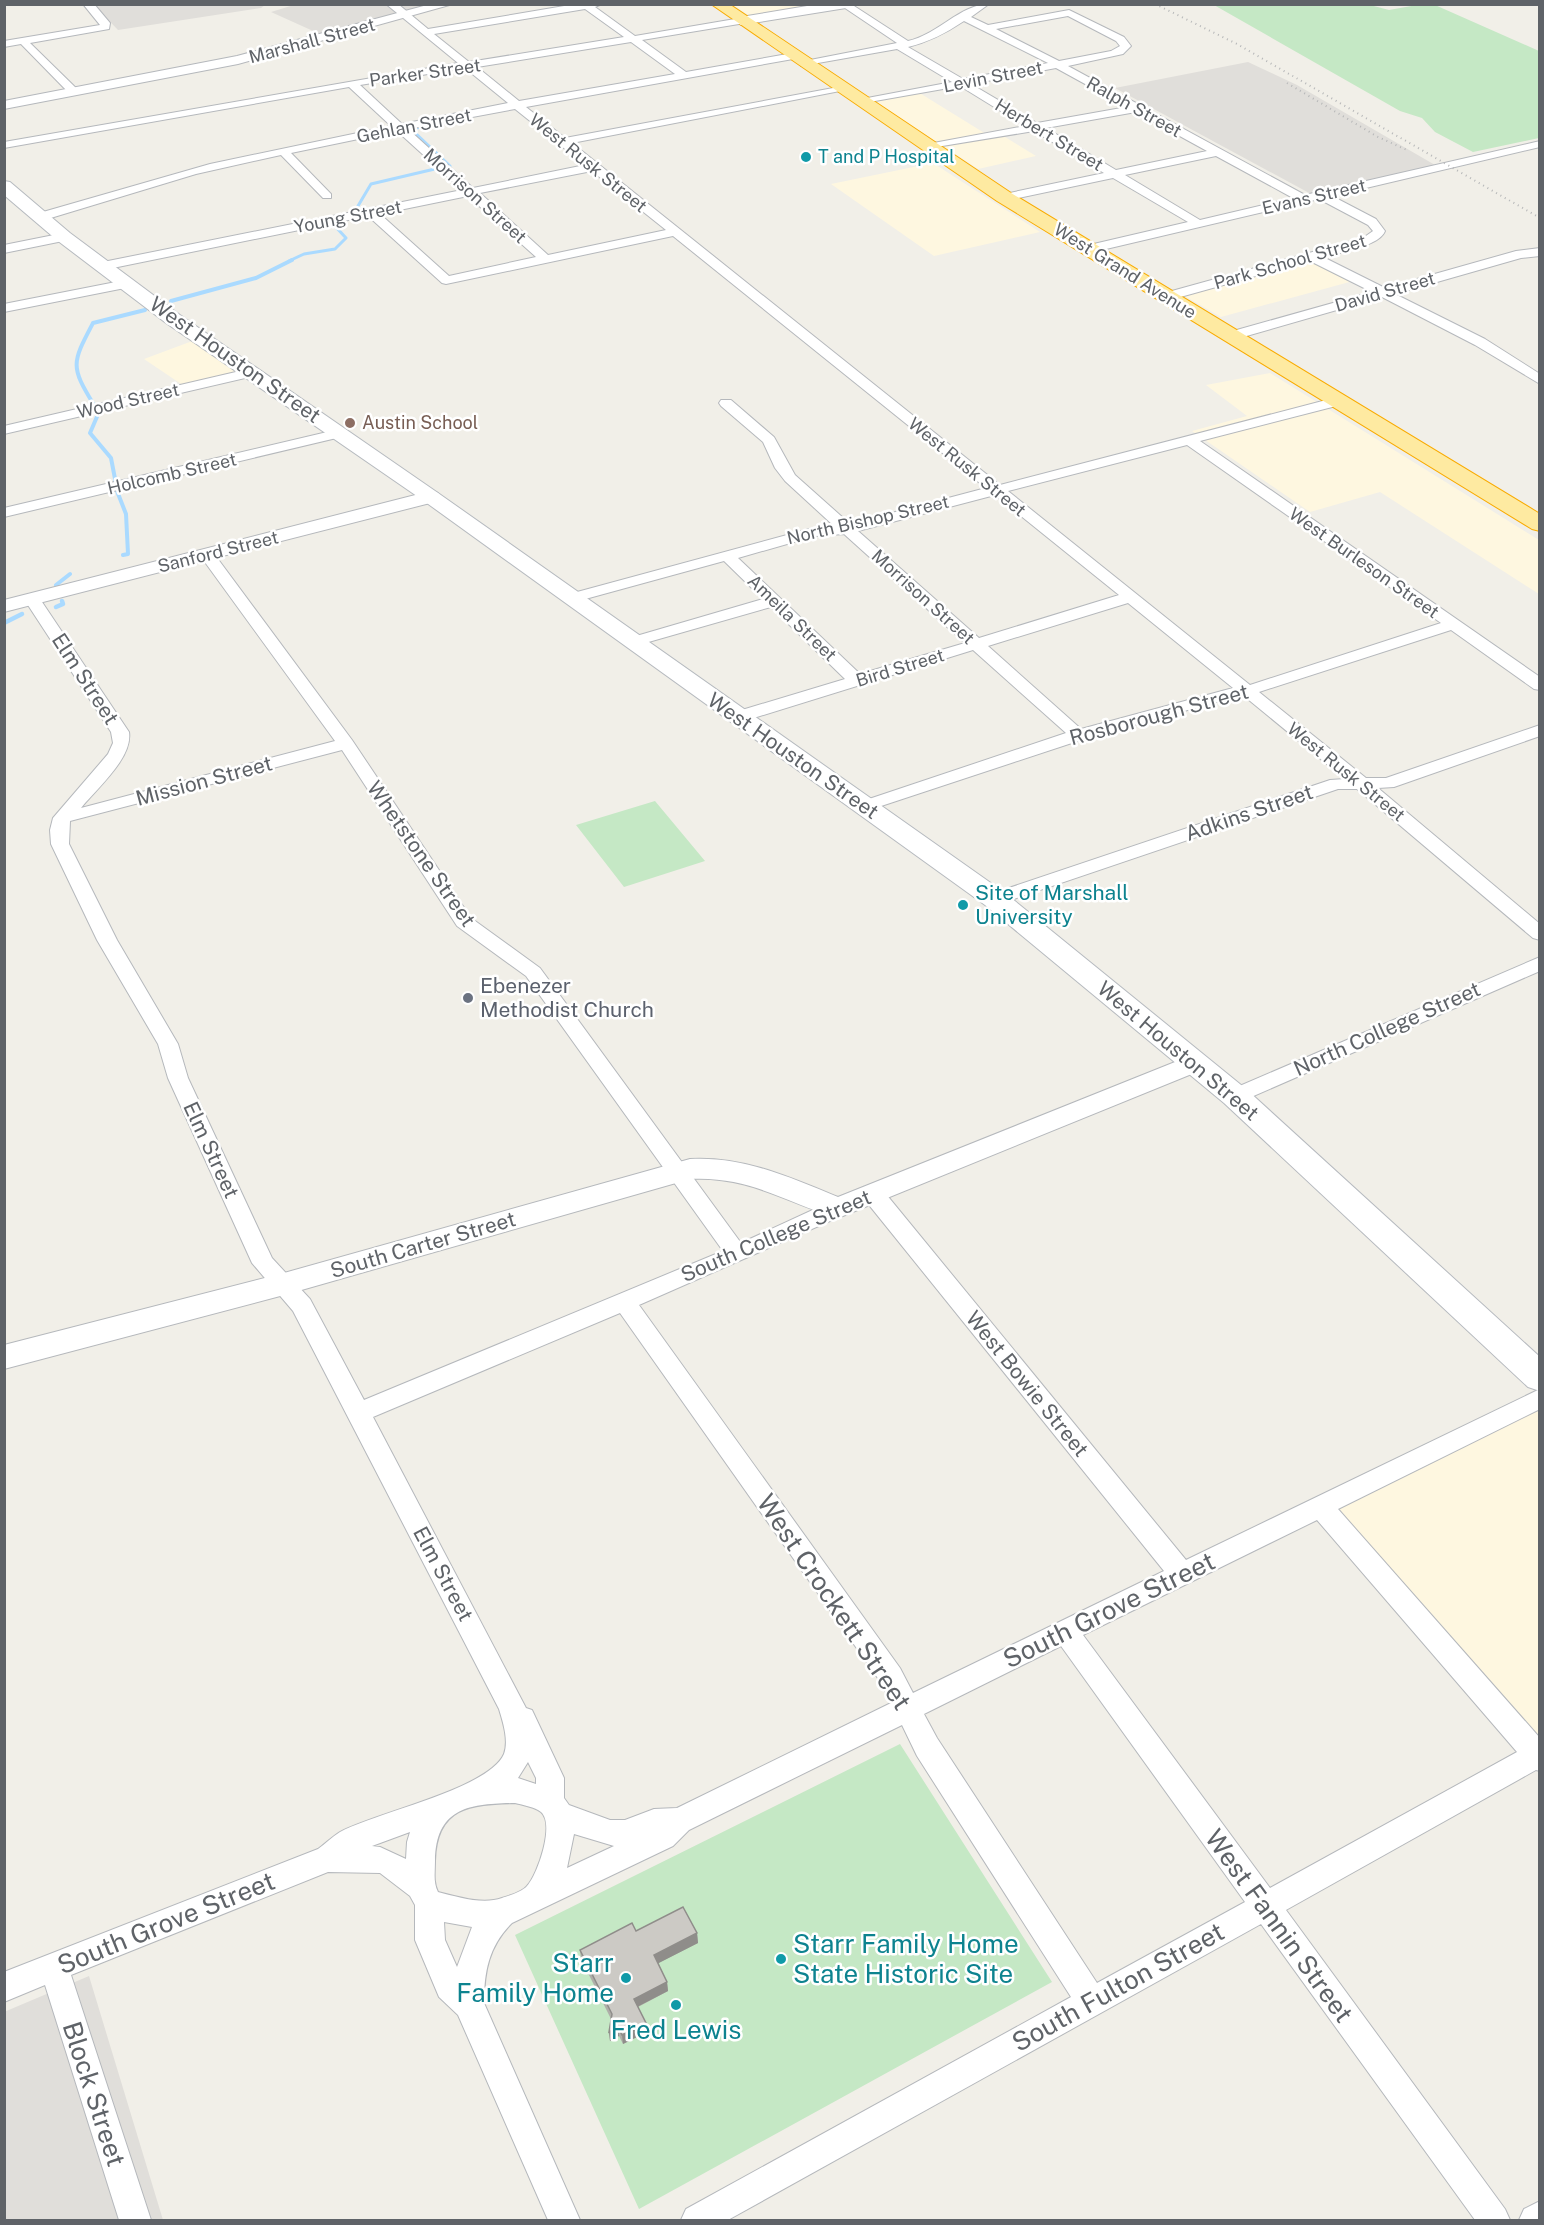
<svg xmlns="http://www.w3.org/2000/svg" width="1544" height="2225" viewBox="0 0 1544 2225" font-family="'Public Sans',sans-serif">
<rect width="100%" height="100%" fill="#f1efe8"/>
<path fill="#fef7e0" d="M733,5H830L751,17Z
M918,92L986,134L997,132L1036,156L978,169L874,101Z
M933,163L1040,232L934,256L831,184Z
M1311,259L1353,281L1221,317L1181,294Z
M195,340L246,377L190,390L144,359Z
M1270,373L1539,540V594L1380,492L1310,512L1192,431L1247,416L1206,385Z
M1539,1405V1750L1329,1506Z"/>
<path fill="#e0deda" d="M297,4L433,5L322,35L271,12Z
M94,5H265L261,8L118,30Z
M1248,62L1297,85L1435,165L1311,194L1115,88Z
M89,1976L163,2220H5L4,2012Z"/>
<path fill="#c5e8c5" d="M1309,4L1370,5L1389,10L1417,5H1435L1539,51V138L1473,152L1435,132L1422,118L1400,111L1214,5Z
M655,801L705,861L624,887L576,825Z
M900,1744L1052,1982L639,2209L515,1935Z"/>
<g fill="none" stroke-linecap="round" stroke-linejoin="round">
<path stroke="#aadaff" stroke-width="3" d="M450,166L411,129L456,120
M355,211L371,184L439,168
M289,261L304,254L335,249L346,238L334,225L337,222"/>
<path stroke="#aadaff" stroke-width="4" d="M171,301L256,278L292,260
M94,405C70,366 72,363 93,323L145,310
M99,412L90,433L111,458L116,484
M117,491L126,514L128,554L123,555
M56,585L70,574"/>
<path stroke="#aadaff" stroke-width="4.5" d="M56,607L63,604L62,601
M4,623L22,614"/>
<defs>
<path id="minor" d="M83,4H94L110,23L109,29L30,43L77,89L78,91L73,94L69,93L21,44L4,47V41L100,25Z
M386,4H398L428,29L576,4H602L595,7L635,36L741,18L745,19V23L642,40L686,72L793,53L798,56L793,59L526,107L565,138L844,86L845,88L840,91L572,143L1000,485L1334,398H1344L1346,401L1344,404L1200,441L1540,677V690L1534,689L1451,630L1259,692L1366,778H1386L1540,725V736L1394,787L1378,788L1540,924V940L1533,938L1357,789H1338L1002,903H988L986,899L988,895L1330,780L1345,779L1244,696L1227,699L1084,739L866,811L860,810L857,806L860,802L1066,733L973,650L744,721H732L729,717L732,713L845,679L771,607L638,645H626L624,642L626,639L763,599L724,561L578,601H566L564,598L566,595L809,529L834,526L785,481L775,468L763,442L721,406L719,403L721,400H731L774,437L795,475L850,524L986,488L673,236L446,284L442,283L368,216L103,270L97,266L103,262L462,190L397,131L291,153L331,194V198H323L281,155L196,174L44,220L40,221L34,217L36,214L210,164L391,126L349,87L4,148V142L458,63ZM585,9L624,37L469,62L434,34ZM631,42L675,74L519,101L477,67ZM465,68L508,103L402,124L360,85ZM515,109L585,165L473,188L408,129ZM592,171L666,230L548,255L480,193ZM468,196L536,257L449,276L380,214ZM1187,445L1441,623L1250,685L1008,491ZM995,495L1119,595L979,638L858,531ZM844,534L965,643L860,674L738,558L815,536ZM1128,603L1233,688L1081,729L988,646Z
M839,4H851L908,41C937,35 961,4 989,4L971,17L988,25L1069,10L1124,37L1131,46L1123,54L1068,66L1305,195L1540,141V147L1332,196L1376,219L1385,231C1380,246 1338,253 1323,257L1385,288L1516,251L1540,248V256L1521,258L1395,294L1485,339L1540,374V384L1475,345L1382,297L1236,339H1226L1224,336L1226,333L1372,292L1310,261L1166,301L1160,297L1161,294L1363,238L1373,231L1368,225L1319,199L1089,253L1085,252V246L1188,222L1113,178L1004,201L1000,199V195L1104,173L1034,131L924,149V145L928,144L1025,126L960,86L858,104V100L862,99L952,82L897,49L801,66V62L805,61L897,43ZM1068,16L1116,41L1120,46L1111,51L1059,61L996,29ZM964,21L1048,63L963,79L908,47C929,42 946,33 964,21ZM1056,68L1127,107L1037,123L971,84ZM1136,112L1207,151L1116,170L1046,128ZM1216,156L1293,198L1200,220L1125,175Z
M64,233L70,237L68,240L4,253V245Z
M126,280L130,281L132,284L130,287L4,312V304Z
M253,368L260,372L258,375L4,434V426Z
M340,429L345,430L347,433L345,436L4,517V508Z
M207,549L212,551L352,740L471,918L540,968L741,1243L830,1202L838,1200L846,1202L849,1208L846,1214L639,1305L900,1668L913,1693L1164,1571L865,1200L862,1194L865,1188L873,1186L881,1188L1186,1560L1540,1389V1409L1338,1509L1540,1738V1771L1536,1770L1286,1910L1505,2209L1510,2220H1475L1261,1924L728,2220H681L686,2209L1071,1997L917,1756L902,1725L689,1830L673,1846L512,1923C489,1946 484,1971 484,2003L580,2220H548L458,2015L439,1997L415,1940V1905L410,1896L380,1873L328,1872L71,1975L151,2220H119L45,1985L4,2002V1972L318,1849C325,1844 332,1837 340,1832C374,1813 489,1789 504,1754C509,1741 503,1722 499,1709L293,1311L252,1263L168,1078L158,1044L97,940L51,844L50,830L53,818L108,754L113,743L111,732L24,599L26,596H38L129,732C133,758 97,788 81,808L335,741L199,554ZM342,750L457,926L526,976L723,1251L364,1400L310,1299L272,1258L188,1078L178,1044L117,940L69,844L70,821ZM620,1313L882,1684L891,1703L677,1808L654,1809L625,1820H610L569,1805L564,1798V1778L532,1710L526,1708L373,1417ZM1317,1520L1517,1752L1270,1888L1083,1635ZM1061,1646L1245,1902L1097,1983L937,1738L924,1714ZM528,1762L536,1778V1784L518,1778ZM515,1803C523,1805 535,1807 541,1812C555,1824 538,1874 527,1886C523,1891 509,1896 502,1898C483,1905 458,1897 438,1892C433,1882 435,1872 435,1861C436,1807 470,1804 515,1803ZM410,1832L407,1842L406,1859L380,1847L372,1846ZM574,1834L614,1846L567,1868ZM444,1922L472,1927L457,1967L445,1940Z
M1540,957V971L1242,1101L1235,1103L1228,1101L1225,1096L1228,1091Z
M1540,2201V2220H1519L1524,2209Z"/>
<path id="tertiary" d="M431,4H453L238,64L4,109V101L237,56Z
M819,4H852L846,8L741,25L735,21L741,17Z
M431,491L438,493L441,497L438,501L4,612V600Z
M1195,1054L1204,1057L1208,1063L1204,1069L838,1218C784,1202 750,1176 690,1179L284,1295L4,1369V1345L284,1273L690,1159C743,1156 789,1177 838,1197Z"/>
<path id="secondary" d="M4,181L10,182L70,233L180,315L438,493L1005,893L1246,1089L1540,1357V1391L1528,1387L1224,1103L985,905L424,501L166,323L58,241L4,195Z"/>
<path id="trunk" d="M711,4H729L1011,193L1540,514V531L1532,529L997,201Z"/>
</defs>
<use href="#minor" stroke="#b5b8bc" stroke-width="2"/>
<use href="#tertiary" stroke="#b5b8bc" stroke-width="2"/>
<use href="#secondary" stroke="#b6babf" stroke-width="2"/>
<use href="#trunk" stroke="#f9ab00" stroke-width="2"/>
<use href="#minor" fill="#fff" fill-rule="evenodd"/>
<use href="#tertiary" fill="#fff" fill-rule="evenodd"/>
<use href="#secondary" fill="#fff" fill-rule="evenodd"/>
<use href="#trunk" fill="#feeaa1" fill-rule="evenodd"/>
<path stroke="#b6b7b8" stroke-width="2" stroke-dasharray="1 4" stroke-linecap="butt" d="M1155,4L1237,44L1540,218
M1287,83L1378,137L1407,150"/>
</g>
<path fill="#afaea9" d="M697,1933L698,1943L658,1963L667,1982L668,1991L638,2007L646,2023L647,2032L623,2044L619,2036L610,2041L609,2032L611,2019L581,1959L580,1950Z"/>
<path fill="#8f8d8a" d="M697,1933L698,1943L655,1965L654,1955Z
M667,1982L668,1991L635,2008L634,1999Z
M646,2023L647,2032L623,2044L622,2035Z
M618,2027L619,2036L610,2041L609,2032Z"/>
<path fill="#cccac5" stroke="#8f8d8a" stroke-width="1.5" d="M683,1907L697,1933L654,1955L667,1982L634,1999L646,2023L622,2035L618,2027L609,2032L612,2014L580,1950L632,1923L636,1931Z"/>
<g fill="#0f9aa8" stroke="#fff" stroke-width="2">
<circle cx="806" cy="157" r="6"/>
<circle cx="963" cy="905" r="6"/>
<circle cx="781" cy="1959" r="6"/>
<circle cx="626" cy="1978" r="6"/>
<circle cx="676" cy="2005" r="6"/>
</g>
<circle fill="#8d6e63" stroke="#fff" stroke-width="2" cx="350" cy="423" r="6"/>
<circle fill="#6b7280" stroke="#fff" stroke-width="2" cx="468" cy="998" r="6"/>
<g text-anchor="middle" stroke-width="5" stroke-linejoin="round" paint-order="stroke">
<g font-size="18" fill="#5f6368" stroke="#fff">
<text transform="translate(312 41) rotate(-15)" y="6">Marshall Street</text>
<text transform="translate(425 73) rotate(-8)" y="6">Parker Street</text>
<text transform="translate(993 77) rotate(-11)" y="6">Levin Street</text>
<text transform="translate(1134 107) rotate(29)" y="6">Ralph Street</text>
<text transform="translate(414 126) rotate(-11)" y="6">Gehlan Street</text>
<text transform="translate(1049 135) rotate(31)" y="6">Herbert Street</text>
<text transform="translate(588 163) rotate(39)" y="6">West Rusk Street</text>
<text transform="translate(475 196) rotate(42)" y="6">Morrison Street</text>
<text transform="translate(1314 197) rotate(-13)" y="6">Evans Street</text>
<text transform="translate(348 217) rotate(-11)" y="6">Young Street</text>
<text transform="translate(1290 262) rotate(-16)" y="6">Park School Street</text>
<text transform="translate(1125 271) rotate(32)" y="6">West Grand Avenue</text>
<text transform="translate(1385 292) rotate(-16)" y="6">David Street</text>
<text transform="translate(128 401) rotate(-13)" y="6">Wood Street</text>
<text transform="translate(967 467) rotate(39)" y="6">West Rusk Street</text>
<text transform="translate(172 474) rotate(-13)" y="6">Holcomb Street</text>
<text transform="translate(868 520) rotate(-13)" y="6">North Bishop Street</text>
<text transform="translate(218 552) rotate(-14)" y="6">Sanford Street</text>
<text transform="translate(1364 563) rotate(35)" y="6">West Burleson Street</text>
<text transform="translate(923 597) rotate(42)" y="6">Morrison Street</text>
<text transform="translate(792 618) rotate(44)" y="6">Ameila Street</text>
<text transform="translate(900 668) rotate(-17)" y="6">Bird Street</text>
<text transform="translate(1346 772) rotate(39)" y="6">West Rusk Street</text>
</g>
<g font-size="18" fill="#0d838f" stroke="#fff" text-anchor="start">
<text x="818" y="163">T and P Hospital</text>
</g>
<g font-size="18" fill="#785e54" stroke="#fff" text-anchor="start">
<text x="362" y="429">Austin School</text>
</g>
<g font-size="21" fill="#5f6368" stroke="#fff">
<text transform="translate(235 360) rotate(35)" y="7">West Houston Street</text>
<text transform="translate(85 679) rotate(57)" y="7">Elm Street</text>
<text transform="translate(1159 715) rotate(-15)" y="7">Rosborough Street</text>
<text transform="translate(793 756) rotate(35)" y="7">West Houston Street</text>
<text transform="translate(204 781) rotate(-15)" y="7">Mission Street</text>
<text transform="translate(1249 813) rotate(-19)" y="7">Adkins Street</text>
<text transform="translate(421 854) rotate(55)" y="7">Whetstone Street</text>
<text transform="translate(1387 1029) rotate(-24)" y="7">North College Street</text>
<text transform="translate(1178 1051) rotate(40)" y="7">West Houston Street</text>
<text transform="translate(211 1150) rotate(65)" y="7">Elm Street</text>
<text transform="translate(776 1236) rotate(-23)" y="7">South College Street</text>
<text transform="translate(423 1245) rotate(-16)" y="7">South Carter Street</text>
<text transform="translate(1027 1384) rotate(51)" y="7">West Bowie Street</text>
<text transform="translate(443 1574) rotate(62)" y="7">Elm Street</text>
</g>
<g font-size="21" fill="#0d838f" stroke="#fff" text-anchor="start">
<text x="975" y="900">Site of Marshall<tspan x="975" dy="24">University</tspan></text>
</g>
<g font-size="21" fill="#5b616d" stroke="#fff" text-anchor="start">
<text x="480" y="993">Ebenezer<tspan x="480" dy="24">Methodist Church</tspan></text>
</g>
<g font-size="26" fill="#5f6368" stroke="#fff">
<text transform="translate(834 1602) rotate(56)" y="9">West Crockett Street</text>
<text transform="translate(1109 1610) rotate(-26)" y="9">South Grove Street</text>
<text transform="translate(166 1923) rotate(-22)" y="9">South Grove Street</text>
<text transform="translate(1279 1926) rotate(54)" y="9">West Fannin Street</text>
<text transform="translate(1118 1987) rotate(-29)" y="9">South Fulton Street</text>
<text transform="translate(94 2094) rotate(72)" y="9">Block Street</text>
</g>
<g font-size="26" fill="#0d838f" stroke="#fff" text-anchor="start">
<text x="793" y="1953">Starr Family Home<tspan x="793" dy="30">State Historic Site</tspan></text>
<text x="614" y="1972" text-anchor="end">Starr<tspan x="614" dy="30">Family Home</tspan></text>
<text x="676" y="2039" text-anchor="middle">Fred Lewis</text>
</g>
</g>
<rect width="1544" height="2225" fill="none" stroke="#5f6368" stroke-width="12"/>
</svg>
